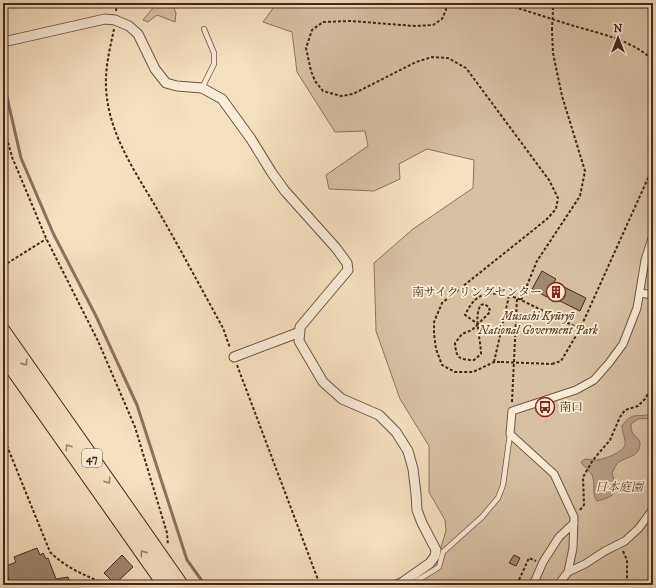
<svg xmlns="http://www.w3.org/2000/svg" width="656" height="588" viewBox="0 0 656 588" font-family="'IM FELL DW Pica','Noto Serif JP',serif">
<rect width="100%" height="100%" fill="#f4e1be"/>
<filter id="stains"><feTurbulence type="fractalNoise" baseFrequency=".005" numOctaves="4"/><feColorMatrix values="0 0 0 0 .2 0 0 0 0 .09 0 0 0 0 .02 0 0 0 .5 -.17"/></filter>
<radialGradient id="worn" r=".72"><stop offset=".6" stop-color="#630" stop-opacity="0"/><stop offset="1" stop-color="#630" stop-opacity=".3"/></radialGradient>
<path fill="#d6c2a2" stroke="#8d765e" d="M157,3H172L176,13L175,22L157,15L148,22L143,20Z
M277,3H653V585H403L435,563L441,556V547L446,531L445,520L429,492V446L400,399L376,331L374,263L413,229L473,188L474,160L427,149L399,164L400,179L374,191L329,189L326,175L368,146L365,131L335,132L297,72L292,32L263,22Z"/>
<path fill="#b8a287" stroke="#8a725c" d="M653,408V418L638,419L631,424C630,438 641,436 640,445C639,457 626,457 619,462C616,464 614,469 612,473C618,492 617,496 597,501C591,494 596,484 592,475C589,470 584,467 581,462L585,459C589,459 593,461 597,460C604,459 623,453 625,445C626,439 622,433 622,426C624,423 627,419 631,417C640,413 649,420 653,408Z"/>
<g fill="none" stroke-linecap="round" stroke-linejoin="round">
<path stroke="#8a725c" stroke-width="3" d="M3,80L21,158L53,233L96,316L137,405L187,560L205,585"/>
</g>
<path fill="#a08970" stroke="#44291b" d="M542,271L556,279L554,282L586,298L580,311L548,295L547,297L532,289Z
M37,548L40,555L43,553L46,559L48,558L56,579L68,577L70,585H11L4,567L16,562L14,557Z
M122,555L133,567L115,584L104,573Z
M514,555L520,558L516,566L509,563Z"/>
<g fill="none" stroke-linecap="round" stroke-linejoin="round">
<defs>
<path id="service" d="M202,88L214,64V53L204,29
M410,585L439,567L443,552L482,517L498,498L503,485L510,434"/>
<path id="pedestrian" d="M640,293L653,295
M568,572L585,564L605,551L625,541L639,528L653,509
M533,585L543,562L559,537L574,523
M558,585L568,572L573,548L574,517L554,474L510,434L512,411L576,390L594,380L609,363L623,344L637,308L645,260L653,235"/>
<path id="minor" d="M3,42L105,19L115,20L129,26L138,34L155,69L166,83L177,86L202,88L222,99L251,139L272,173L285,191L336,248L347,263L348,270L300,327L299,341L323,382L342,399L379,415L396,432L408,451L413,469L416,494L417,510L422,523L436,550L435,556L430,563L403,582L397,585
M234,357L300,332"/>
<path id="primary" d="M3,331L181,585
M3,355L165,585"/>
</defs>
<use href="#service" stroke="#705744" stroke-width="6"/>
<use href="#pedestrian" stroke="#705744" stroke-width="9"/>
<use href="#minor" stroke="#705744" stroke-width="11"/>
<use href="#primary" stroke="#44291b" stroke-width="16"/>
<path stroke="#44291b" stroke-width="2" stroke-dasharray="3 2" stroke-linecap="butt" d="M445,3L446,10L442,19L433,25L415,26L350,21L323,22L312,30L306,48L311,71L315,81L323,91L341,96L353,94L416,62L432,57L448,58L466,68L549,180L558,198L556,209L547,219L442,303L434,322V334L436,349L442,365L455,372H473L494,362H501
M505,3L508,5C530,12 552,19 574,26C602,34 631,40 653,60
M553,10V3
M116,11L117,3
M114,29C110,48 105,68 106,87C108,135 137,174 160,214C182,252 202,290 223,328L230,348
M3,123L12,157L46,238L98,341L135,427L167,533L168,545
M3,266L46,239
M521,300L537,261L580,196L585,171L562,96L553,53L552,30
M478,324L472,330L462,334L455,343C456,358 459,360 474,360L481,354C481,341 473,315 481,305L484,304L489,307L490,312L478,324L465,315C478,288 491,292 517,298
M494,362L509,296
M552,364L561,361L580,329L653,167
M237,365L320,585
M512,402L517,298L580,329
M3,436L50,552C67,569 87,576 108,585
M580,510L584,505L583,477L593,460L610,440L620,417L625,410L638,406L645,399L653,385
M623,551L627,560V585
M525,585L518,582L529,558L536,561"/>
<use href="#service" stroke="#f8ecd5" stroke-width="4.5"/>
<use href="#pedestrian" stroke="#f8ecd5" stroke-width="7"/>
<use href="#minor" stroke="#f8ecd5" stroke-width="9"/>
<use href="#primary" stroke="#f4e1be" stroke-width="14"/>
<path stroke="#44291b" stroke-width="2" stroke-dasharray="3 2" stroke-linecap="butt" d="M552,30L553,10
M501,362L552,364"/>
</g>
<defs><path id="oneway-chevron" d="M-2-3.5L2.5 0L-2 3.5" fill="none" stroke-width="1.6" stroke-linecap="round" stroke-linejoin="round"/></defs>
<g stroke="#9c856c">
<use href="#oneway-chevron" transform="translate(25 363) rotate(55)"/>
<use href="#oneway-chevron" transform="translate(68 447) rotate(-125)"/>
<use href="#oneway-chevron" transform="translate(108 481) rotate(55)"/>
<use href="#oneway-chevron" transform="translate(143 553) rotate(-125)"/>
</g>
<defs>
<symbol id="building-ring" viewBox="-11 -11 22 22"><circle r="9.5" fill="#f8ecd5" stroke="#8f2418" stroke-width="1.5"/><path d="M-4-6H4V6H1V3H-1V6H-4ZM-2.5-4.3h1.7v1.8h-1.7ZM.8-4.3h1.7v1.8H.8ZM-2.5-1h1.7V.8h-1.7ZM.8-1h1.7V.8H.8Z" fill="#8f2418"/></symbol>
<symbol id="bus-ring" viewBox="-11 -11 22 22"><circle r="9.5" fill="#f8ecd5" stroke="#8f2418" stroke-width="1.5"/><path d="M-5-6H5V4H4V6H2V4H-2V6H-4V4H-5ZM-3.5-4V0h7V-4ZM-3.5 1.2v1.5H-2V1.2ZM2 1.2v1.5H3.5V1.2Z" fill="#8f2418"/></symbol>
</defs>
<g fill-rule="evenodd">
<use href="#building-ring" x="545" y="281" width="22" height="22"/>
<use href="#bus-ring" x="534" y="396" width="22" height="22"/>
</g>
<g text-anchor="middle" stroke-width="3.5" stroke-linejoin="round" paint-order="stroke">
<rect fill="#f8ecd5" stroke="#7a6453" stroke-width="1" x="82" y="449" width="20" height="18" rx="3"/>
<g font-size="11" font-weight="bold" fill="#44291b">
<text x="92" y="462">47</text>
</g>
<g font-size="12" fill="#44291b" stroke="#f8ecd5" text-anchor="end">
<text x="542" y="296">南サイクリングセンター</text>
<text x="559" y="411" text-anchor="start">南口</text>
</g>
<g font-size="12" font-style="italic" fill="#614836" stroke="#f8ecd5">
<text x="538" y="320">Musashi Kyūryō<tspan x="538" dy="14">National Goverment Park</tspan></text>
<text x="619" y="491">日本庭園</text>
</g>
</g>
<rect width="656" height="588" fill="none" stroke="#f4e1be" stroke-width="16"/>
<rect x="4" y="4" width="648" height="580" fill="none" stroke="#44291b" stroke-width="2"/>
<rect x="8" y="8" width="640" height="572" fill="none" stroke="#44291b"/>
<g transform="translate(618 38)" stroke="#f8ecd5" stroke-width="3" paint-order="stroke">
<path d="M0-3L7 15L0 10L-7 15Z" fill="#44291b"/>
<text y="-6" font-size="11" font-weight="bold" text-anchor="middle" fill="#44291b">N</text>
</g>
<rect width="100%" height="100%" filter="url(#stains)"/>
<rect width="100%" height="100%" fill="url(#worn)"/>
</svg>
